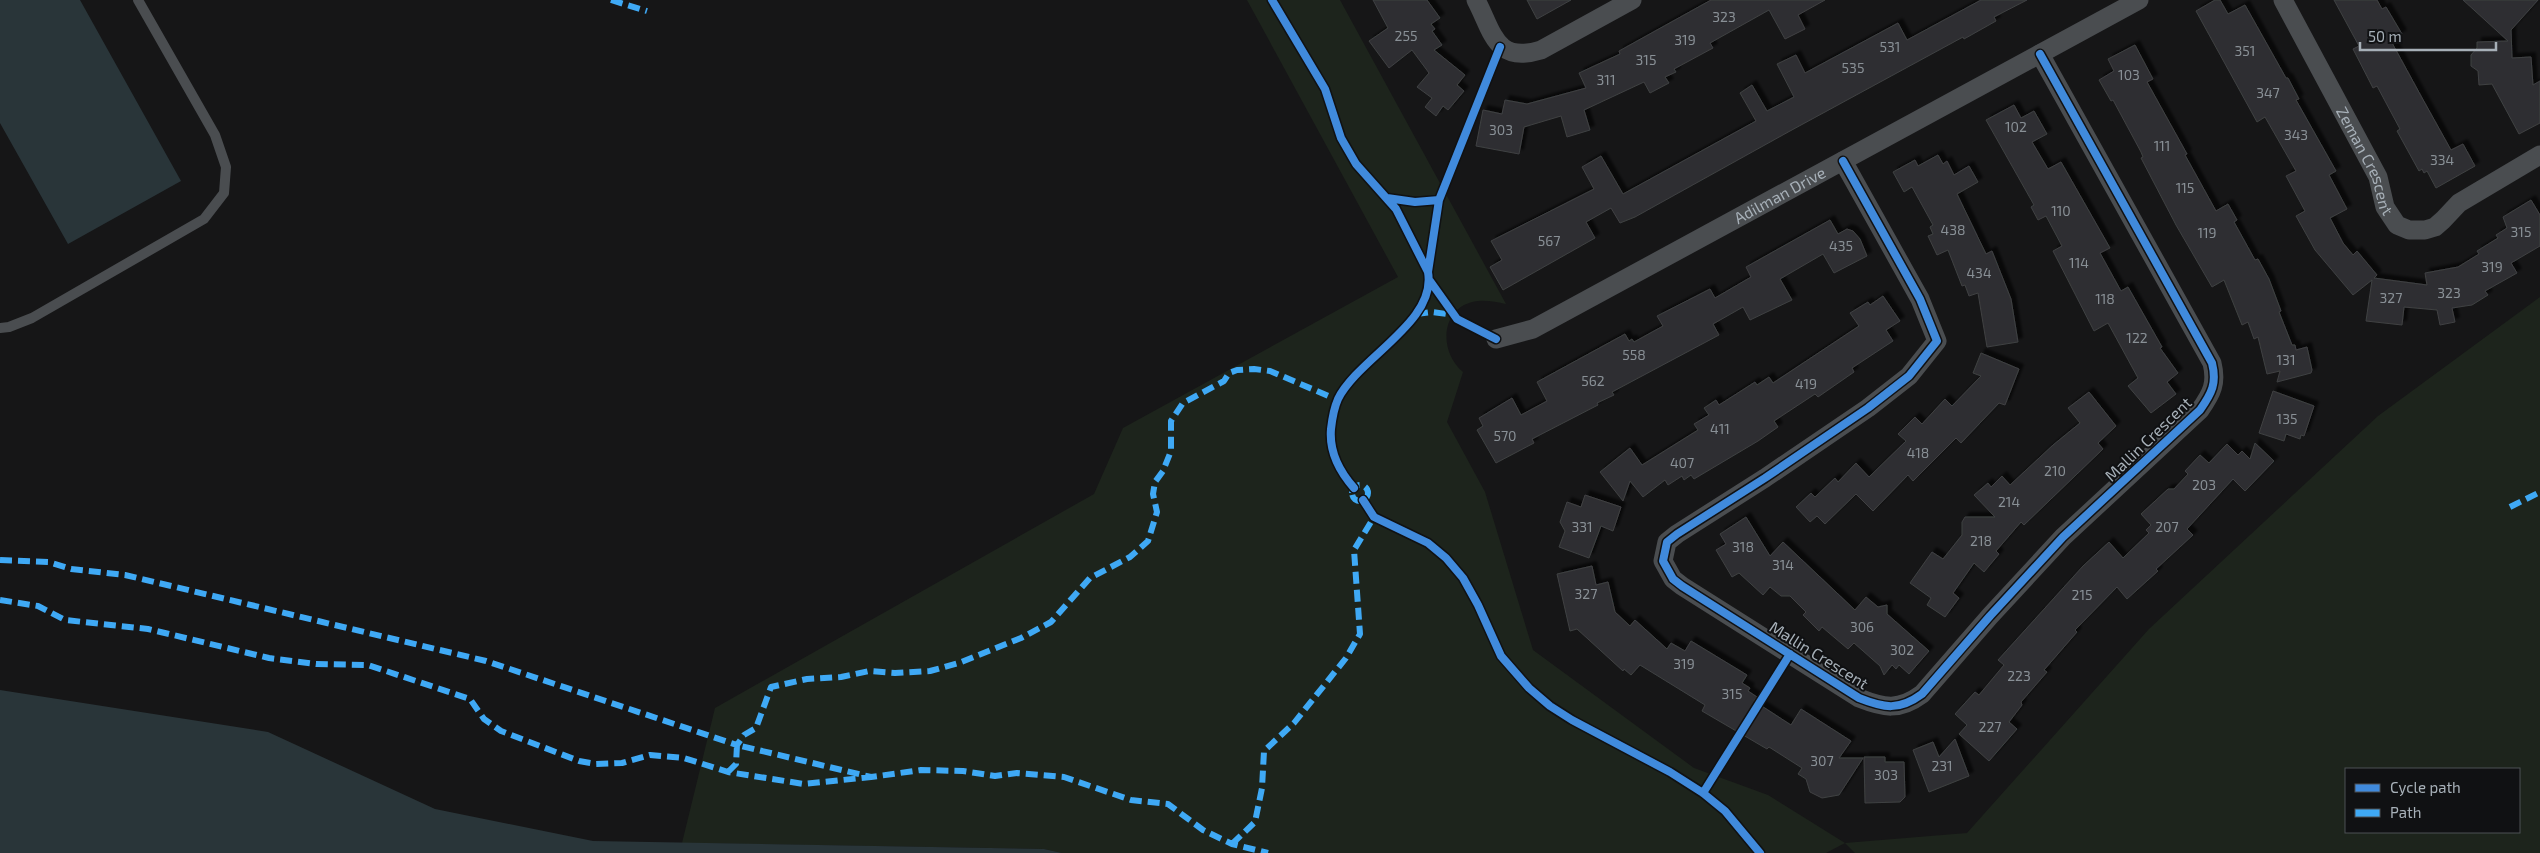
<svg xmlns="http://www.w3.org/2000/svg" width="2540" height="853" viewBox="0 0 2540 853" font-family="'Exo 2',sans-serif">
<defs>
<filter id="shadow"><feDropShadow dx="4.5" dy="-4.5" stdDeviation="1" flood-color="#0009"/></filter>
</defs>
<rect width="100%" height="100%" fill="#161617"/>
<path fill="#1d241c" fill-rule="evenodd" d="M1247,0H1340L1506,304C1497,302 1487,300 1478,301C1440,305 1438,352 1463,372L1447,422L1485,492L1533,650L1694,768L1768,795L1845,843L1967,833L2149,629L2378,416L2540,297V853H1855L1845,843L1826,853H1062L1044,849L682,843L715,708L1094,494L1123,428L1398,277ZM2346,769H2519V832H2346Z"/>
<path fill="#293539" d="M0,0H80L181,181L68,244L0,123Z
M0,690L268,732L435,809L593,841L1044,849L1062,853H0Z"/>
<path fill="#2f2f31" stroke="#3f4143" filter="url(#shadow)" d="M1373,0H1427L1440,18L1431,24L1435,29L1432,31L1442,45L1434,50L1465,75L1457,85L1464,91L1448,110L1443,106L1436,116L1425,107L1432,98L1417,87L1429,73L1412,50L1389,68L1369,41L1388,28Z
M1527,0H1571L1537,19Z
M1711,0H1825L1798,15L1805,29L1785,39L1769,10L1710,43L1713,48L1674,69L1676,72L1665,77L1669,83L1650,93L1644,82L1584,110L1590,130L1567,137L1561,116L1524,127L1519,154L1476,146L1483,110L1502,114L1505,100L1527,104L1586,88L1579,73L1620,54L1619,51Z
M1981,0H2027L1994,17L1996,21L1964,39L1963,37L1790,131L1635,217L1620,223L1611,208L1586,222L1595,238L1503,290L1490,267L1502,260L1491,241L1594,189L1582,167L1601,156L1623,194L1756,121L1740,93L1752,85L1767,111L1794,97L1777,64L1796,55L1805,73L1898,23L1907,40Z
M2215,0H2220L2228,14L2245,5L2286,78H2288L2299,99L2296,100L2336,171L2329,175L2347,209L2330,218L2343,243L2353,255L2357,251L2377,275L2374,278L2427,285L2425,273L2458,267L2479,254L2477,251L2498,238L2496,235L2507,228L2503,217L2531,200L2540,215V246L2511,263L2517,273L2485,291L2488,295L2472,305L2452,308L2455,322L2440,325L2437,310L2404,307L2402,325L2366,321L2372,280L2353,295L2315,250L2296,216L2305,211L2286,176L2296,171L2265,117L2257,122L2196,11Z
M2334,0H2377L2382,9L2386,7L2402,34L2391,41L2421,96L2451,150L2463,144L2475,166L2436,188L2427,171L2424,173L2422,169L2419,171L2397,131L2400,129L2377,86L2373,88L2353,49L2359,46Z
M2463,0H2538L2511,30L2512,58L2531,57L2533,85L2540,81V123L2519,134L2492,84L2479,85L2478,71L2471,66V55L2477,48V42L2508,41Z
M2135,45L2153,79L2147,82L2187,154L2185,155L2216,211L2228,204L2237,220L2234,222L2255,260L2258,259L2269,279L2281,311L2279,312L2292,345H2295L2296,350L2307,347L2312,370L2311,373L2277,382L2280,371L2267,374L2258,337L2254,339L2248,322L2242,325L2224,280L2212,287L2176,225L2141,158L2143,157L2141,152L2113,100L2111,101L2099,80L2114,71L2108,59Z
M2014,105L2021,118L2034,111L2047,134L2032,142L2048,169L2061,162L2110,248L2100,253L2121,291L2128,287L2162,347L2160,348L2178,373L2167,382L2176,394L2151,413L2128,386L2138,378L2108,323L2094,331L2053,251L2062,246L2046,216L2038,220L2031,207L2034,205L1986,120Z
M1938,155L1943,164L1947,161L1954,175L1969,166L1978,182L1957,194L1986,254L1992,251L2011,299L2018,342L1987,347L1978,293L1969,296L1965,285L1962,286L1948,250L1937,255L1928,236L1933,234L1930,227L1933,225L1912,187L1904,192L1893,172L1915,160L1918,166Z
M1830,220L1838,234L1847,229L1853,231L1860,239L1867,256L1834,273L1823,254L1780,279L1792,300L1750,320L1743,307L1713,324L1719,335L1612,392L1614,395L1597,403L1598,405L1532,439L1534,443L1496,463L1477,430L1483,426L1479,418L1512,398L1521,415L1547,401L1537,382L1625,334L1629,341L1632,339L1634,342L1663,326L1657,316L1710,289L1715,298L1751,277L1746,267Z
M1883,296L1900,321L1886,330L1893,341L1852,368L1854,372L1818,397L1815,394L1774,421L1778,427L1758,441L1694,479L1691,475L1684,480L1682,476L1668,485L1665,480L1643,497L1630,481L1623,501L1600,472L1630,448L1642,465L1698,430L1694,424L1709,415L1704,408L1716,400L1719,405L1755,382L1757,385L1769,377L1773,383L1859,326L1850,313L1868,302L1870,305Z
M1981,353L2019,369L2005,405L1999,403L1961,443L1956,438L1913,481L1908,475L1873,511L1856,494L1825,524L1817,516L1810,522L1796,507L1811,493L1815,497L1835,478L1838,482L1856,463L1869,477L1906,441L1898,434L1915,417L1922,424L1945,399L1952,406L1981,376L1973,373Z
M2273,391L2314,406L2304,436L2301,435L2300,439L2286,434L2284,441L2259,433Z
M2089,392L2116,426L2098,443L2103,449L2024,525L2021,522L1996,551L1999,554L1984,572L1974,563L1953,593L1959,598L1945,617L1927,605L1931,598L1910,583L1932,552L1943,559L1962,535V522L1965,517H1995L1974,495L1988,483L1991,487L2002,476L2010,485L2053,445L2080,423L2068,408Z
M2255,443L2274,461L2245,491L2233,479L2187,529L2193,535L2156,569L2158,571L2127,599L2117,587L2075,630L2077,632L2044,670L2047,672L2021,702L2022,705L2009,722L2017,729L1989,761L1959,734L1967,725L1955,714L1975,692L1979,695L2004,665L1998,660L2083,566L2109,542L2123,558L2149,533L2146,530L2151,525L2141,514L2168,489H2174L2188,474L2185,471L2200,455L2209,463L2227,444L2238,455L2242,451L2250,459Z
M1585,495L1621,507L1613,531L1601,526L1589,558L1559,547L1565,531L1560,522L1567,502L1581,507Z
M1746,517L1770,556L1783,542L1855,610L1866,597L1878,607L1887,605V614L1929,651L1909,674L1899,665L1896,669L1892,665L1884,675L1880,666L1854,643L1848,649L1822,627L1819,631L1803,615L1806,612L1790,596H1781L1770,587L1763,595L1739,573L1732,577L1716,550L1726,544L1720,534Z
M1592,566L1596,585L1608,582L1615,612L1630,626L1635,620L1667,649L1671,643L1685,651L1691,641L1747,675L1742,683L1750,688L1748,691L1757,697L1754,701L1791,725L1801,709L1851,741L1839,758H1863L1839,795L1822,798L1810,792L1806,779L1798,774L1802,768L1769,747L1767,749L1702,711L1705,705L1640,665L1631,675L1624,669L1623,671L1577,629L1570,631L1557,574Z
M1955,739L1969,776L1929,792L1913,750L1933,742L1939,757Z
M1864,757H1885V762H1904L1905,797L1900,802L1865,803Z"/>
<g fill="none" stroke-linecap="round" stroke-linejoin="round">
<path stroke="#4a4d50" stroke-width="10" d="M0,328L9,327L32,318L204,219L224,193L226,167L215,135L138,0"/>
<g stroke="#4a4d50" stroke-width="19">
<path d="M1476,0C1493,32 1495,64 1541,50L1632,0"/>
<path id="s1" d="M2283,0L2378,177L2385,207L2397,225L2409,230H2425L2435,227L2443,220L2459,203L2540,155"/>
<path d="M1843,161L1920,299L1937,341L1909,376L1868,408L1765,478L1677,534L1667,542L1663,561L1673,579L1682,586L1859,698C1884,708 1899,711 1922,694L1990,616L2063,537L2200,410C2212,393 2217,383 2212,363L2040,54"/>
<path id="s2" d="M1496,339L1533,329L2139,0"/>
</g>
<path stroke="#3fa9f5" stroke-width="6" stroke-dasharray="12 6" stroke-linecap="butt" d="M611,0L647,11
M1416,314L1432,312L1454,315
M1352 493a8 8 0 1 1 16 0a8 8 0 1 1-16 0Z
M2510,507L2540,492
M0,560L48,562L71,569L125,575L486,661L737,745L744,735L756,728L771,687L807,679L841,677L869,671L895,673L930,671L959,663L1021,638L1051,622L1090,578L1130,557L1148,541L1157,512L1153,494L1155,482L1163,471L1171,451V421L1183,403L1224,381L1229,373L1237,370L1254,369L1270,371L1338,400
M0,600L38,606L65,620L148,629L269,658L316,664L368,665L470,699L484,719L501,731L579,761L596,764L622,763L650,755L684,758L728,772L804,784L871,777
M728,772L736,764L737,745L871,777L921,770L963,771L995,776L1017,773L1064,777L1131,800L1168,804L1203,830L1232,844L1268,853
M1232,844L1255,822L1262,788L1264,751L1294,723L1346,658L1360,634L1354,550L1374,517"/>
<defs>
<path id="cycleway" d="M1272,0L1325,89L1341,138L1356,164L1396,209L1428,272C1437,322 1358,358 1338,399C1334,408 1332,420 1331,429C1329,452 1339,471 1354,488
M1843,161L1920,299L1937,341L1909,376L1868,408L1765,478L1677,534L1667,542L1663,561L1673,579L1682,586L1859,698C1884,708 1899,711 1922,694L1990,616L2063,537L2200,410C2212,393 2217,383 2212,363L2040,54
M1387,198L1415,202L1439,200L1428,272
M1439,200L1500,47
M1430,281L1457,319L1496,339
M1363,500L1374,517L1428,543L1446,558L1463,578L1478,605L1501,656L1529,688L1550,706L1572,720L1670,772L1703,793L1725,811L1760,853
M1703,793L1790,654"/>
</defs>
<use href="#cycleway" stroke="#101113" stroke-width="11"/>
<use href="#cycleway" stroke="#408adc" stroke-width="8"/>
</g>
<g text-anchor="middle" stroke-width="4" stroke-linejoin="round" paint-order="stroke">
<g font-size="14" fill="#899096">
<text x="1724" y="22">323</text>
<text x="1406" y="41">255</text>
<text x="1685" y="45">319</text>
<text x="1890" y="52">531</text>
<text x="2245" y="56">351</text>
<text x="1646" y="65">315</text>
<text x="1853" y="73">535</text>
<text x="2129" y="80">103</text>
<text x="1606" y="85">311</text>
<text x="2268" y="98">347</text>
<text x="2016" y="132">102</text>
<text x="1501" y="135">303</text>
<text x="2296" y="140">343</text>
<text x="2162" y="151">111</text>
<text x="2442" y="165">334</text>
<text x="2185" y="193">115</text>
<text x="2061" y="216">110</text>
<text x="1953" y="235">438</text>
<text x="2521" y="237">315</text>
<text x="2207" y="238">119</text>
<text x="1549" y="246">567</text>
<text x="1841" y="251">435</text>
<text x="2079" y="268">114</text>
<text x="2492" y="272">319</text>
<text x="1979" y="278">434</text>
<text x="2449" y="298">323</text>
<text x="2391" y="303">327</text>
<text x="2105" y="304">118</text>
<text x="2137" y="343">122</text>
<text x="1634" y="360">558</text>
<text x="2286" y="365">131</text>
<text x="1593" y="386">562</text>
<text x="1806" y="389">419</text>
<text x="2287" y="424">135</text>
<text x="1720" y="434">411</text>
<text x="1505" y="441">570</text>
<text x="1918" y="458">418</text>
<text x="1682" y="468">407</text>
<text x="2055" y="476">210</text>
<text x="2204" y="490">203</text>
<text x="2009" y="507">214</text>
<text x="1582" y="532">331</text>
<text x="2167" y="532">207</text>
<text x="1981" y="546">218</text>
<text x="1743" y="552">318</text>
<text x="1783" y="570">314</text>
<text x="1586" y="599">327</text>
<text x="2082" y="600">215</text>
<text x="1862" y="632">306</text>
<text x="1902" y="655">302</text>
<text x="1684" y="669">319</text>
<text x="2019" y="681">223</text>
<text x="1732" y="699">315</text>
<text x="1990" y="732">227</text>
<text x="1822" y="766">307</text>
<text x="1942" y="771">231</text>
<text x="1886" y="780">303</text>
</g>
<g font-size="16" fill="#a7b0b8" stroke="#101113">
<text dy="6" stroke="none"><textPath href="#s1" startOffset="181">Zeman Crescent</textPath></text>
<text dy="6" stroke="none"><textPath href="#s2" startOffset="319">Adilman Drive</textPath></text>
<text transform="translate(2148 439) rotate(-44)" y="6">Mallin Crescent</text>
<text transform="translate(1819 655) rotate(32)" y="6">Mallin Crescent</text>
</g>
</g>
<rect x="2345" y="768" width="175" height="65" fill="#101113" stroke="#4c5155"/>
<rect x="2355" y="784" width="25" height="8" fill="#408adc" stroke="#4c5155"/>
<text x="2390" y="793" font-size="15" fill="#a7b0b8">Cycle path</text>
<rect x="2355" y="809" width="25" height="8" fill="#3fa9f5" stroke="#4c5155"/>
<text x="2390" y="818" font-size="15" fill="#a7b0b8">Path</text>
<path d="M2360 42v8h136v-8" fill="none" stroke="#a7b0b8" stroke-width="2.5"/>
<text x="2368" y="42" font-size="15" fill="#a7b0b8" stroke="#101113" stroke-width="4" paint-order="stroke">50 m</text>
</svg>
